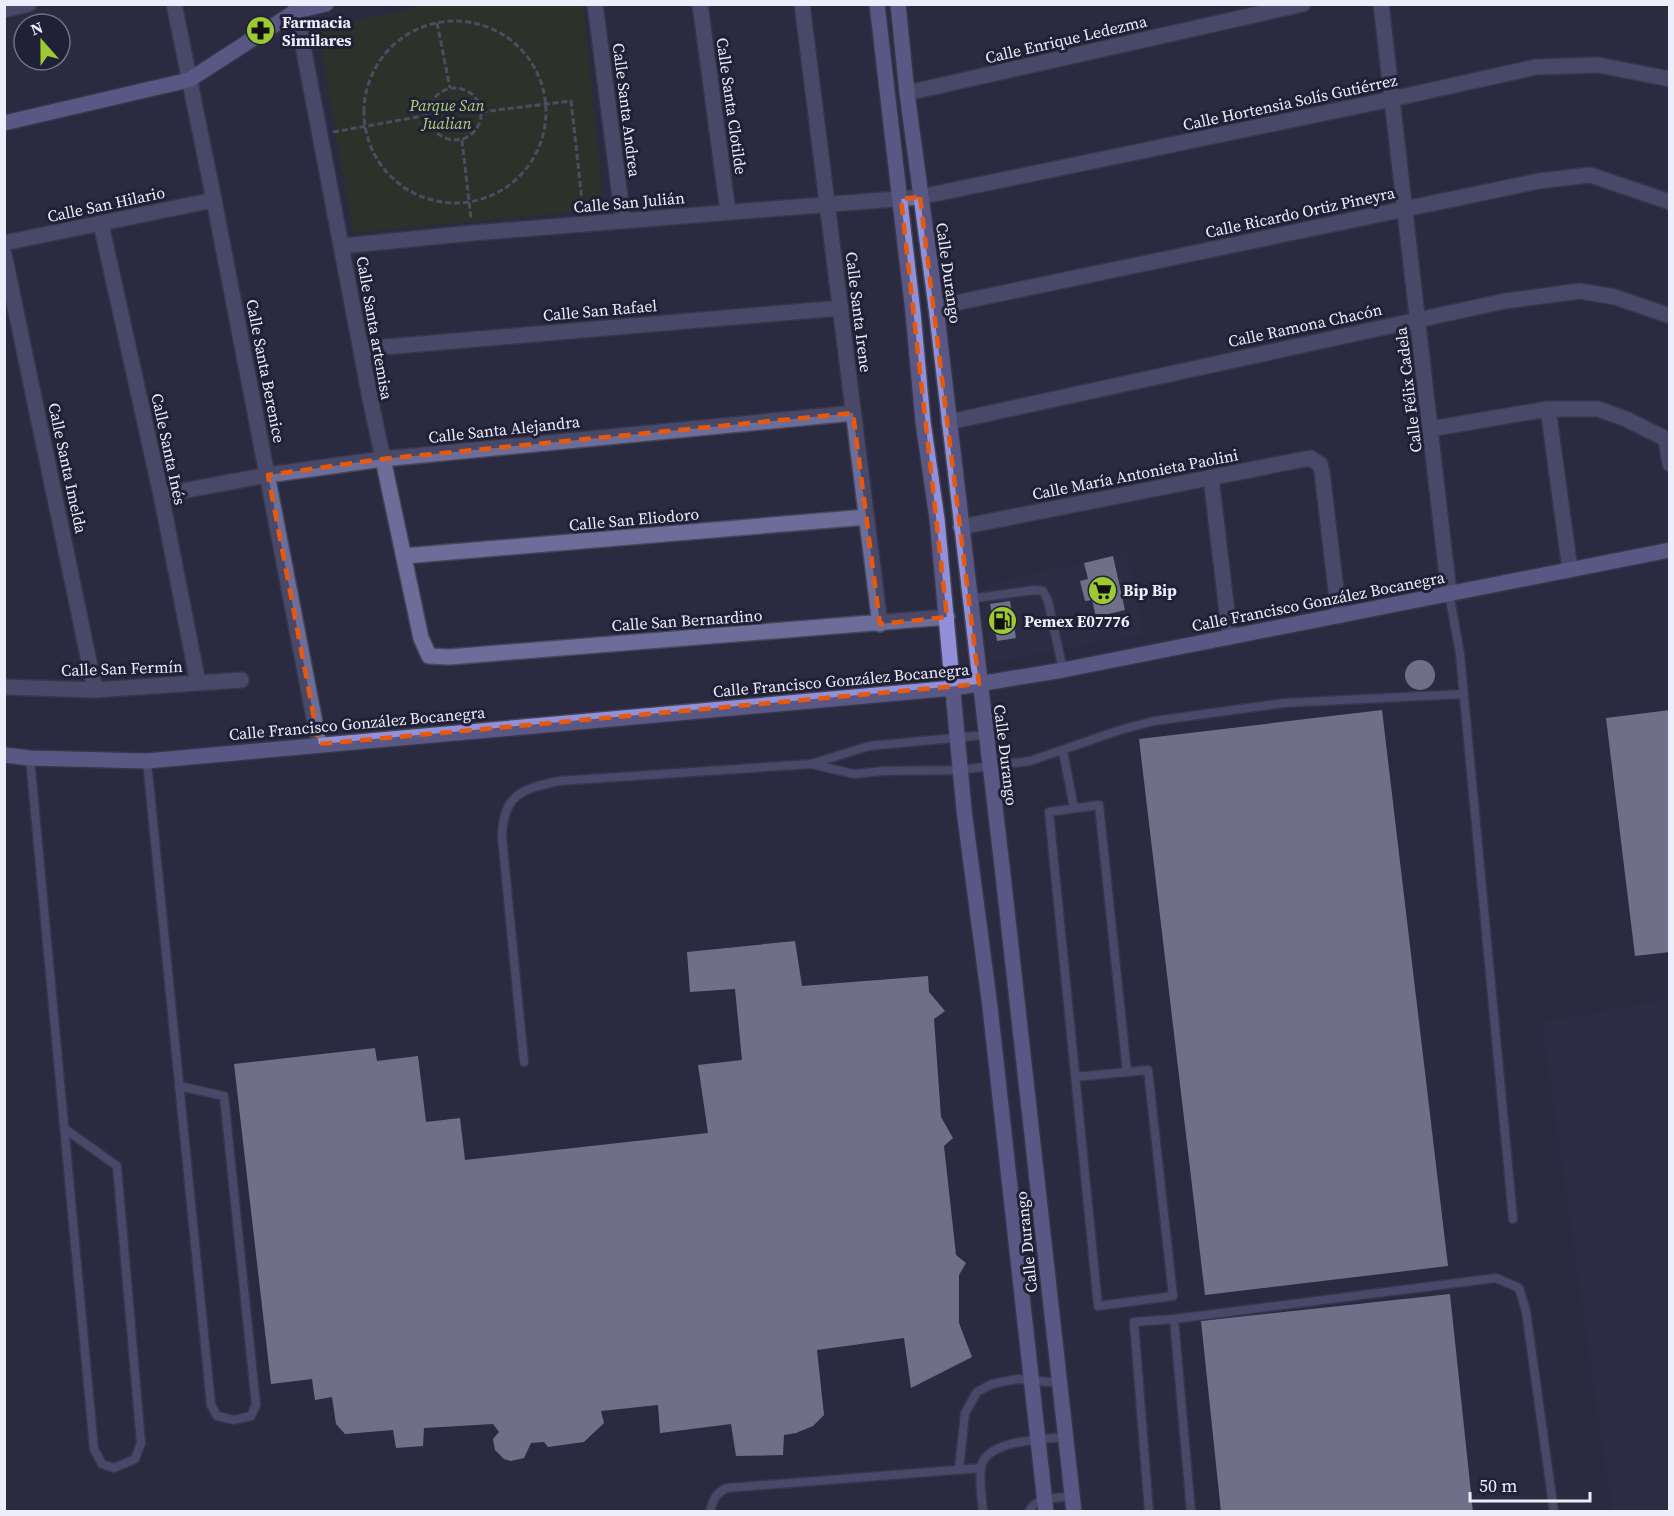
<svg xmlns="http://www.w3.org/2000/svg" width="1674" height="1516" viewBox="0 0 1674 1516" font-family="'Source Serif 4',serif">
<rect width="100%" height="100%" fill="#2a2a40"/>
<path fill="#302f4c" d="M1126,552L1144,634L990,663L982,586Z
M1669,999V1511H1612L1542,1022Z"/>
<path fill="#2f3d10" d="M430,4L583,5L604,209L353,233L318,30Z"/>
<path fill="#c4c4e2" d="M1113,556L1125,610L1096,617L1092,600L1085,601L1080,581L1088,579L1084,563Z
M1010,601L1016,638L997,641L990,604Z
M1405 675a15 15 0 1 1 30 0a15 15 0 1 1-30 0Z
M1382,710L1448,1266L1205,1295L1139,739Z
M1670,710V952L1635,956L1606,718Z
M795,941L802,986L928,976L929,992L945,1011L934,1019L941,1117L953,1138L944,1146L956,1255L966,1263L959,1275V1323L972,1357L911,1388L904,1338L817,1350L824,1415L813,1426L796,1433L784,1435L783,1455L736,1456L731,1424L660,1433L658,1405L601,1411L604,1423L584,1442L548,1447L544,1442L531,1443L524,1458L511,1461L504,1459L495,1450L493,1439L499,1432L493,1424L424,1428L423,1446L396,1448L393,1430L345,1434L336,1424L332,1397L315,1400L312,1379L271,1384L234,1064L375,1048L377,1061L418,1056L426,1122L460,1118L465,1160L708,1133L698,1065L742,1060L735,989L690,992L687,952Z
M1450,1294L1473,1512H1221L1201,1321Z"/>
<g fill="none" stroke-linecap="round" stroke-linejoin="round">
<defs>
<path id="lane" d="M1449,593L1460,654L1513,1219
M969,599L1034,590L1043,591L1048,601L1063,670
M1063,751L1074,808
M30,758L94,1449L102,1464L114,1468L135,1459L141,1443L117,1166L65,1129
M147,761L211,1405L217,1416L234,1420L251,1416L256,1405L224,1096L179,1086
M811,764L854,774L883,771L960,770L1030,761L1120,730L1154,721L1284,703L1463,694
M1099,805L1127,1072L1148,1070L1173,1296L1098,1306L1049,812Z
M524,1062L502,837C503,794 522,789 559,781L811,764L869,746L985,735
M1075,1077L1127,1072
M1174,1319L1496,1278L1519,1288L1526,1311L1554,1512
M959,1469L965,1413L977,1392L992,1384L1017,1379L1060,1383
M710,1512C713,1499 716,1493 727,1488L981,1468
M983,1512C982,1498 979,1482 981,1468C984,1440 1043,1439 1065,1437
M1029,1512C1034,1497 1058,1498 1072,1496
M1149,1512L1134,1322L1174,1319L1191,1512"/>
<path id="street" d="M174,4L214,200L319,744
M295,4L370,398L421,638L429,656L449,657L947,617
M595,4L623,220
M700,4L728,212
M802,4L880,624
M1381,4L1449,593
M4,10L29,4
M907,93L1303,4
M101,224L161,495L198,683
M4,243L214,200
M342,246L473,233L920,197L1392,99L1536,67L1598,65L1670,79
M4,254L95,690
M936,307L1539,181L1590,175L1670,202
M362,349L841,308
M1548,409L1570,570
M949,422L1505,301L1580,291L1615,297L1670,316
M1430,429L1548,409H1598L1626,419L1670,441
M1666,440L1670,464
M1211,478L1230,637
M161,495L268,475L382,459L853,413
M961,527L1310,458L1320,464L1322,472L1339,616
M404,556L867,517
M4,687L95,690L241,680"/>
<path id="secondary" d="M877,4L913,313L923,422L937,519L964,810L990,1007L1046,1512
M898,4L907,93L936,307L1002,866L1074,1512
M4,123L189,80L296,11L326,4
M4,755L30,758L147,761L954,688L1063,670L1670,550"/>
</defs>
<use href="#lane" stroke="#45455a" stroke-width="11"/>
<use href="#street" stroke="#45455a" stroke-width="18"/>
<use href="#secondary" stroke="#45455a" stroke-width="18"/>
<path stroke="#757588" stroke-width="3" stroke-dasharray="6 3" stroke-linecap="butt" d="M364 112a91 91 0 1 1 182 0a91 91 0 1 1-182 0Z
M437,23L450,88
M429 114a26 26 0 1 1 52 0a26 26 0 1 1-52 0Z
M481,112L571,101L583,209
M333,132L429,115
M462,140L471,219"/>
<use href="#lane" stroke="#6d6d9a" stroke-width="8"/>
<use href="#street" stroke="#6d6d9a" stroke-width="15"/>
<use href="#secondary" stroke="#9290d9" stroke-width="15"/>
</g>
<path d="M0 0H1674V1516H0ZM920,197L979,684L319,744L268,475L382,459L853,413L880,624L947,617L901,199Z" fill="#2a2a40" fill-opacity=".55" fill-rule="evenodd"/>
<path fill="none" stroke="#e8590c" stroke-width="4.5" stroke-dasharray="12 8" stroke-linejoin="round" d="M920,197L979,684L319,744L268,475L382,459L853,413L880,624L947,617L901,199Z"/>
<defs>
<symbol id="pharmacy-disc" viewBox="-11 -11 22 22"><circle r="9.5" fill="#9dca30" stroke="#202036"/><path d="M-2-6h4v4h4v4h-4v4h-4v-4h-4v-4h4Z" fill="#111"/></symbol>
<symbol id="supermarket-disc" viewBox="-11 -11 22 22"><circle r="9.5" fill="#9dca30" stroke="#202036"/><path d="M-6-5.5h2.5l.6 2H6L4.5 2H-2.5L-4.4-4H-6ZM-1.5 3.2a1.3 1.3 0 1 0 .1 0ZM3 3.2a1.3 1.3 0 1 0 .1 0Z" fill="#111"/></symbol>
<symbol id="fuel-disc" viewBox="-11 -11 22 22"><circle r="9.5" fill="#9dca30" stroke="#202036"/><path d="M-5.5-6h7V0h2V4h1.3V-2.5L3-4.5l.8-.8L6-3V5H2.5V1h-1V6h-7ZM-4.2-4.7v3.2H.2V-4.7Z" fill="#111"/></symbol>
</defs>
<g fill-rule="evenodd">
<use href="#pharmacy-disc" x="244" y="14" width="33" height="33"/>
<use href="#supermarket-disc" x="1086" y="574" width="33" height="33"/>
<use href="#fuel-disc" x="986" y="604" width="33" height="33"/>
</g>
<g text-anchor="middle" stroke-width="6" stroke-linejoin="round" paint-order="stroke">
<g font-size="16" font-weight="bold" fill="#ededfc" stroke="#202036" text-anchor="start">
<text x="282" y="28">Farmacia<tspan x="282" dy="18">Similares</tspan></text>
<text x="1123" y="596">Bip Bip</text>
<text x="1024" y="627">Pemex E07776</text>
</g>
<g font-size="16" fill="#ededfc" stroke="#202036">
<text transform="translate(1066 39) rotate(-13)" y="6">Calle Enrique Ledezma</text>
<text transform="translate(1290 102) rotate(-12)" y="6">Calle Hortensia Solís Gutiérrez</text>
<text transform="translate(732 106) rotate(82)" y="6">Calle Santa Clotilde</text>
<text transform="translate(627 110) rotate(83)" y="6">Calle Santa Andrea</text>
<text transform="translate(629 202) rotate(-5)" y="6">Calle San Julián</text>
<text transform="translate(106 204) rotate(-12)" y="6">Calle San Hilario</text>
<text transform="translate(1300 212) rotate(-12)" y="6">Calle Ricardo Ortiz Pineyra</text>
<text transform="translate(949 273) rotate(82)" y="6">Calle Durango</text>
<text transform="translate(600 310) rotate(-5)" y="6">Calle San Rafael</text>
<text transform="translate(859 312) rotate(83)" y="6">Calle Santa Irene</text>
<text transform="translate(1305 325) rotate(-12)" y="6">Calle Ramona Chacón</text>
<text transform="translate(375 328) rotate(80)" y="6">Calle Santa artemisa</text>
<text transform="translate(266 371) rotate(79)" y="6">Calle Santa Berenice</text>
<text transform="translate(1408 390) rotate(-97)" y="6">Calle Félix Cadela</text>
<text transform="translate(504 429) rotate(-6)" y="6">Calle Santa Alejandra</text>
<text transform="translate(169 449) rotate(78)" y="6">Calle Santa Inés</text>
<text transform="translate(68 468) rotate(78)" y="6">Calle Santa Imelda</text>
<text transform="translate(1135 474) rotate(-11)" y="6">Calle María Antonieta Paolini</text>
<text transform="translate(634 519) rotate(-5)" y="6">Calle San Eliodoro</text>
<text transform="translate(1318 601) rotate(-11)" y="6">Calle Francisco González Bocanegra</text>
<text transform="translate(687 620) rotate(-4)" y="6">Calle San Bernardino</text>
<text transform="translate(122 668) rotate(-2)" y="6">Calle San Fermín</text>
<text transform="translate(841 680) rotate(-5)" y="6">Calle Francisco González Bocanegra</text>
<text transform="translate(357 723) rotate(-5)" y="6">Calle Francisco González Bocanegra</text>
<text transform="translate(1006 755) rotate(83)" y="6">Calle Durango</text>
<text transform="translate(1026 1242) rotate(-96)" y="6">Calle Durango</text>
</g>
<g font-size="16" font-style="italic" fill="#b1d375" stroke="#202036">
<text x="447" y="111">Parque San<tspan x="447" dy="18">Jualian</tspan></text>
</g>
</g>
<rect width="1674" height="1516" fill="none" stroke="#ededfc" stroke-width="12"/>
<g transform="translate(42 42) rotate(339)"><circle r="28" fill="#202036" stroke="#727285" stroke-width="1.5"/>
<path d="M0-4.5L10 22L0 15L-10 22Z" fill="#9dca30"/>
<text y="-9" font-size="16" font-weight="bold" text-anchor="middle" fill="#ededfc">N</text>
</g>
<path d="M1470 1492v9h120v-9" fill="none" stroke="#ededfc" stroke-width="3"/>
<text x="1479" y="1492" font-size="18" fill="#ededfc" stroke="#202036" stroke-width="4.5" paint-order="stroke">50 m</text>
</svg>
